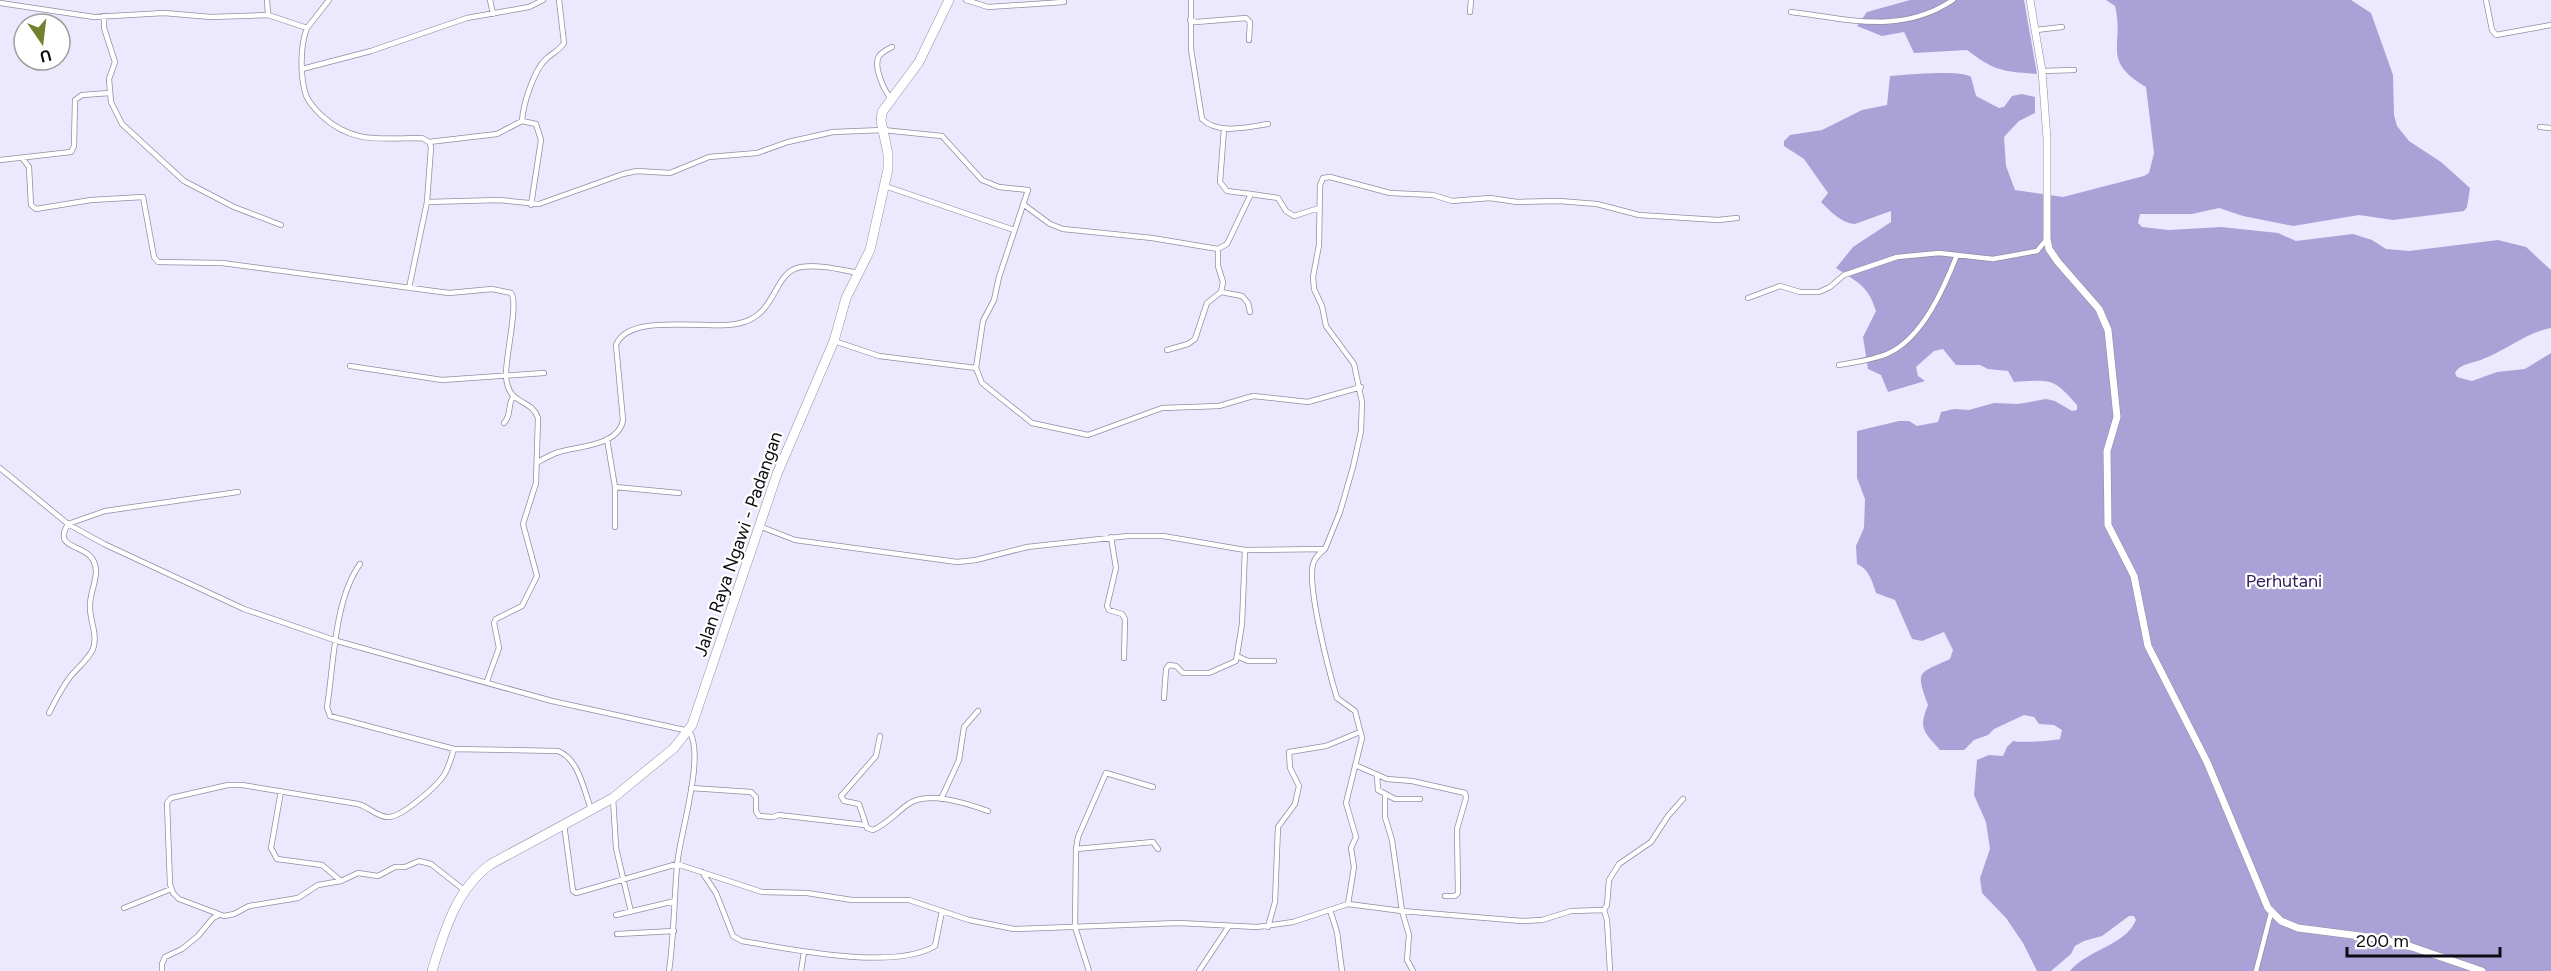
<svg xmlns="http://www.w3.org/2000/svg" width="2551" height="971" viewBox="0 0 2551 971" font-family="Figtree,sans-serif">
<rect width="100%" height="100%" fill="#ece9fe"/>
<path fill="#aaa1d7" d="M1910,0H2024L2037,74C2002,71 1996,72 1967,50L1914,53L1904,32L1882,36L1857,26L1867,12Z
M2106,0H2351L2371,13L2393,75L2394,115L2397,126L2409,141L2441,162L2470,188L2467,207L2464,211L2393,220L2359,215L2293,226L2243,216L2219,208L2192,214H2140L2138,223L2142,227L2169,230L2221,227L2278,233L2296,241L2353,234L2372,240L2386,249L2409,251L2498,240L2526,247L2551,270V328C2525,333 2507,350 2483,359C2474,363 2459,364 2455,373L2457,377L2472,381L2497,372L2525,369L2551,353V971H2070C2088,949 2125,946 2136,920L2134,916H2129L2102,936L2084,941L2075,946L2071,954L2051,971H2037L2023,943L2006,918L1982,893L1980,878L1990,849L1986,822L1974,795L1977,760L1989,755L2003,756L2007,747L2013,741C2019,743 2053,741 2060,739L2062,730L2054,725L2039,724L2034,717L2024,715L1994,729L1988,735L1974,740L1964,750H1940C1924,732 1918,729 1928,705C1915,670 1918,674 1950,659L1953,650L1944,632L1922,641L1912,639L1895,600L1876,593C1872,581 1869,569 1857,564L1856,546L1864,528L1865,499L1857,478V431L1899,421H1909L1917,426L1938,422L1941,412L1954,409L1969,410L1994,403L2018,404L2046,399L2055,401L2072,411L2077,410V405C2053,377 2050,380 2014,382L2008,371L1988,369L1980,365H1956L1943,349L1934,351L1916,367L1918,376L1925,381L1888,392L1881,375L1868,369L1863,337L1876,311C1868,285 1857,282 1836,268L1853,247L1891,222V211L1855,224C1841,223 1830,211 1821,202L1828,193L1804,159L1784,146V141L1790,135L1822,130L1862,110L1887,105L1890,76C1904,75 1963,69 1971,77L1976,96L1999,108L2004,107L2012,96L2022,94L2035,97V113L2019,121L2004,137L2006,166L2015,190L2063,197L2144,176L2149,173L2154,153L2146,87C2100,60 2125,46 2115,6Z"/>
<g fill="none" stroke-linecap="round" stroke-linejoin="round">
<defs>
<path id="street" d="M267,0L268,15
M490,0L493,14
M966,0L988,7L1064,2
M1191,0V49L1202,119C1218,135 1248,127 1268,124
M2486,0L2492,30L2496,35L2551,25
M0,3L94,17L164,13L211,17L268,15L307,28L329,0
M1470,12L1471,0
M1791,12C1848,19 1901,35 1953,0
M104,16V28L115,62L109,79L111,102L122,124L184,181L234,207L281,225
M1190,20L1196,22L1246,18L1250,22L1249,40
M307,28C302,41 301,60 302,74C304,95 306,100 321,115C353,145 382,138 422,138L429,142L431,147L427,202L409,288
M2036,30L2062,27
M302,69L371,51L467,18L529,7L543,0
M2042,71L2074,70
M891,98C884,91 873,66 879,56C882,52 888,49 892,47
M522,121C523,104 534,70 546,59C552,53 559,51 564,43L559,0
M2540,127L2551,128
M1224,129L1220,182L1227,191L1251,194
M429,142L497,134L522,121L536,124L541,140L531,205
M23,159L29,167L31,205L36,209L91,200L143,197L154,257L158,262L222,263L449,293L492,289L511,293C519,303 505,358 506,376C508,407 531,397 538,418L536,483L523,524L537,576L522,606L496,619L494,623L499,648L487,681
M0,160L71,152L74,146L75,100L82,95L110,93
M885,186L1014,230
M427,202L499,200L539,204L623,174L637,171L670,173L709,157L757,153L788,142L833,132L883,130L942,136L982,180L999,187L1028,190L999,277L994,300L983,321L976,368L879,356L834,341
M1023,204L1050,224L1063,229L1152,238L1218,249L1227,244L1251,194L1278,198L1286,211L1294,216L1319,208
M1221,292L1242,296L1248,303L1250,312
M1748,298L1780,286L1800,292H1819L1830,287L1844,275L1897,257L1939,253L1993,259L2037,251L2047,239
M1167,350L1188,344L1195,339L1207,303L1221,292L1223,282L1218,266V249
M1839,365C1856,362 1874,360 1889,353C1923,337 1944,288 1957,255
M350,366L442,380L544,373
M976,368L982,383L1032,423L1088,435L1162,408L1219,406L1253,396L1308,402L1361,387
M504,423C512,415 507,406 513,397
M607,439L615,487V527
M538,462C545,458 552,454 559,452C578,446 619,446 623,420L616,345C629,312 706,330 736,324C779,317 771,272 801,267C820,264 841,270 859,273
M0,468L68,524L104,544L244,609L337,641L552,701L689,731C706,755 679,836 677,866C674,901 674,936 669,971
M615,487L679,493
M759,526L795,540L957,562L976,560L1027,547L1128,536H1163L1245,550L1325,549L1340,512L1353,467L1361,431L1362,402L1354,364L1326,326L1322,306L1314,289L1313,277L1319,245L1320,185L1323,178L1330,177L1390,193L1433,195L1452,201L1490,198L1517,202L1559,201L1597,204L1639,215L1718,220L1737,218
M1111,537L1116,568L1107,606L1109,610L1122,614L1125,619L1124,658
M1325,549C1320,553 1315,557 1313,564C1307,587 1329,672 1337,698L1355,711L1362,738L1346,803L1356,837L1351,848L1354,867L1348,904
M360,564C334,600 334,664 327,707L330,716L454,749L558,751C579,759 584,791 591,809
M1237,656L1248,661H1274
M1164,698L1166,669L1169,665L1176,666L1183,673H1209L1236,661L1242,624L1245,550
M49,713C55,701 61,689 70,677C77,668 88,660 93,649C98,635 90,621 90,608C89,595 96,584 96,571C95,540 50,554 68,524L105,511L238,492
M880,736L876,756L841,796L844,801L859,804L867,828L873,830C886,825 896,813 907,805C927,790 966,803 988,811
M454,749C451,758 449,767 444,775C437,786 401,818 388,817C377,817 369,807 358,804L242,785H228L171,798L167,803L170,884L173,893L179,899L224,916L234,914L249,906L298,898L318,885L341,881L358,873L378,876L395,867H405L419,861L431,864L464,890
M1355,765L1387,779L1412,781L1465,793L1466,798L1457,829L1458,893L1455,896H1445
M1377,775L1378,790L1395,799H1420
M691,788L751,792L756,797V811L759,816L773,817L779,815L865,825
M281,791L271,848L277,859L322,865L341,881
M1385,794V817L1392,840L1402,911L1409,935L1407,960L1413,971
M613,798L616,848L631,912
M941,799L959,760L964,727L978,711
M564,824L573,891L576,893L677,864L762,892L807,893L852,900H909L969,920L1014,929L1179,923L1257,927L1293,922L1348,904L1402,911L1522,921L1542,920L1571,911L1604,910L1607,905L1609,880L1619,864L1651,842L1668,816L1683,799
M1076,849L1153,842L1158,849
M702,872L716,893L733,936L742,941C789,949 894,971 935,946L942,911
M124,908L171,889
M1330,910L1337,932L1342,971
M1604,910L1607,920L1610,971
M616,915L675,901
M1268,927L1275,902L1278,827L1295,804L1299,786L1290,768L1289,752L1326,746L1360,732
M617,934L674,931
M162,971V964L165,957L182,949L198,936L213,918L219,915
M801,971L804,952
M1089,971L1075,927L1076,849L1078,837L1106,773L1153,787
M1199,971L1229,926
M2256,971L2271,913"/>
<path id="secondary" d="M2030,0L2042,71L2047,139V239L2049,249L2058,262L2099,309L2108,330L2117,417L2107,451L2108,525L2134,576L2148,646L2207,762L2268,908L2281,921L2298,928L2376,938L2412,947L2482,971"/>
<path id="highway" d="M432,971C444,932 456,889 491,864L613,798L674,748L692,725L777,474L834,341L846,298L870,250L888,169V154L881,121L882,112L919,62L949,0"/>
</defs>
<use href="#street" stroke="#918ea1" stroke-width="6"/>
<use href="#secondary" stroke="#918ea1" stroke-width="8"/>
<use href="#highway" stroke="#918ea1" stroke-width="10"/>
<use href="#street" stroke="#fff" stroke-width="4.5"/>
<use href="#secondary" stroke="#fff" stroke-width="7"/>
<use href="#highway" stroke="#fff" stroke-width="9"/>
</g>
<g text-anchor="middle" stroke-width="4.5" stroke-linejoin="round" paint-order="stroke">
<g font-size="18" fill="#0d0c12" stroke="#fff">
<text transform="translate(738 544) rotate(-71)" y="6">Jalan Raya Ngawi - Padangan</text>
</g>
<g font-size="18" fill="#301e5d" stroke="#fff">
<text x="2284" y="587">Perhutani</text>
</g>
</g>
<g transform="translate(42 42) rotate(166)"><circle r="28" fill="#ffffff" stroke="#9e9ea0" stroke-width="1.5"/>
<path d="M0-4.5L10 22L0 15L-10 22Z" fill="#73812e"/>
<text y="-9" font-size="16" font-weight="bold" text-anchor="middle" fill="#0d0c12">U</text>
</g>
<path d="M2347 947v9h153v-9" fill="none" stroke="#0d0c12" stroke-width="3"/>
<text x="2356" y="947" font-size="18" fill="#0d0c12" stroke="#ffffff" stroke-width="4.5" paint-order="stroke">200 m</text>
</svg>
